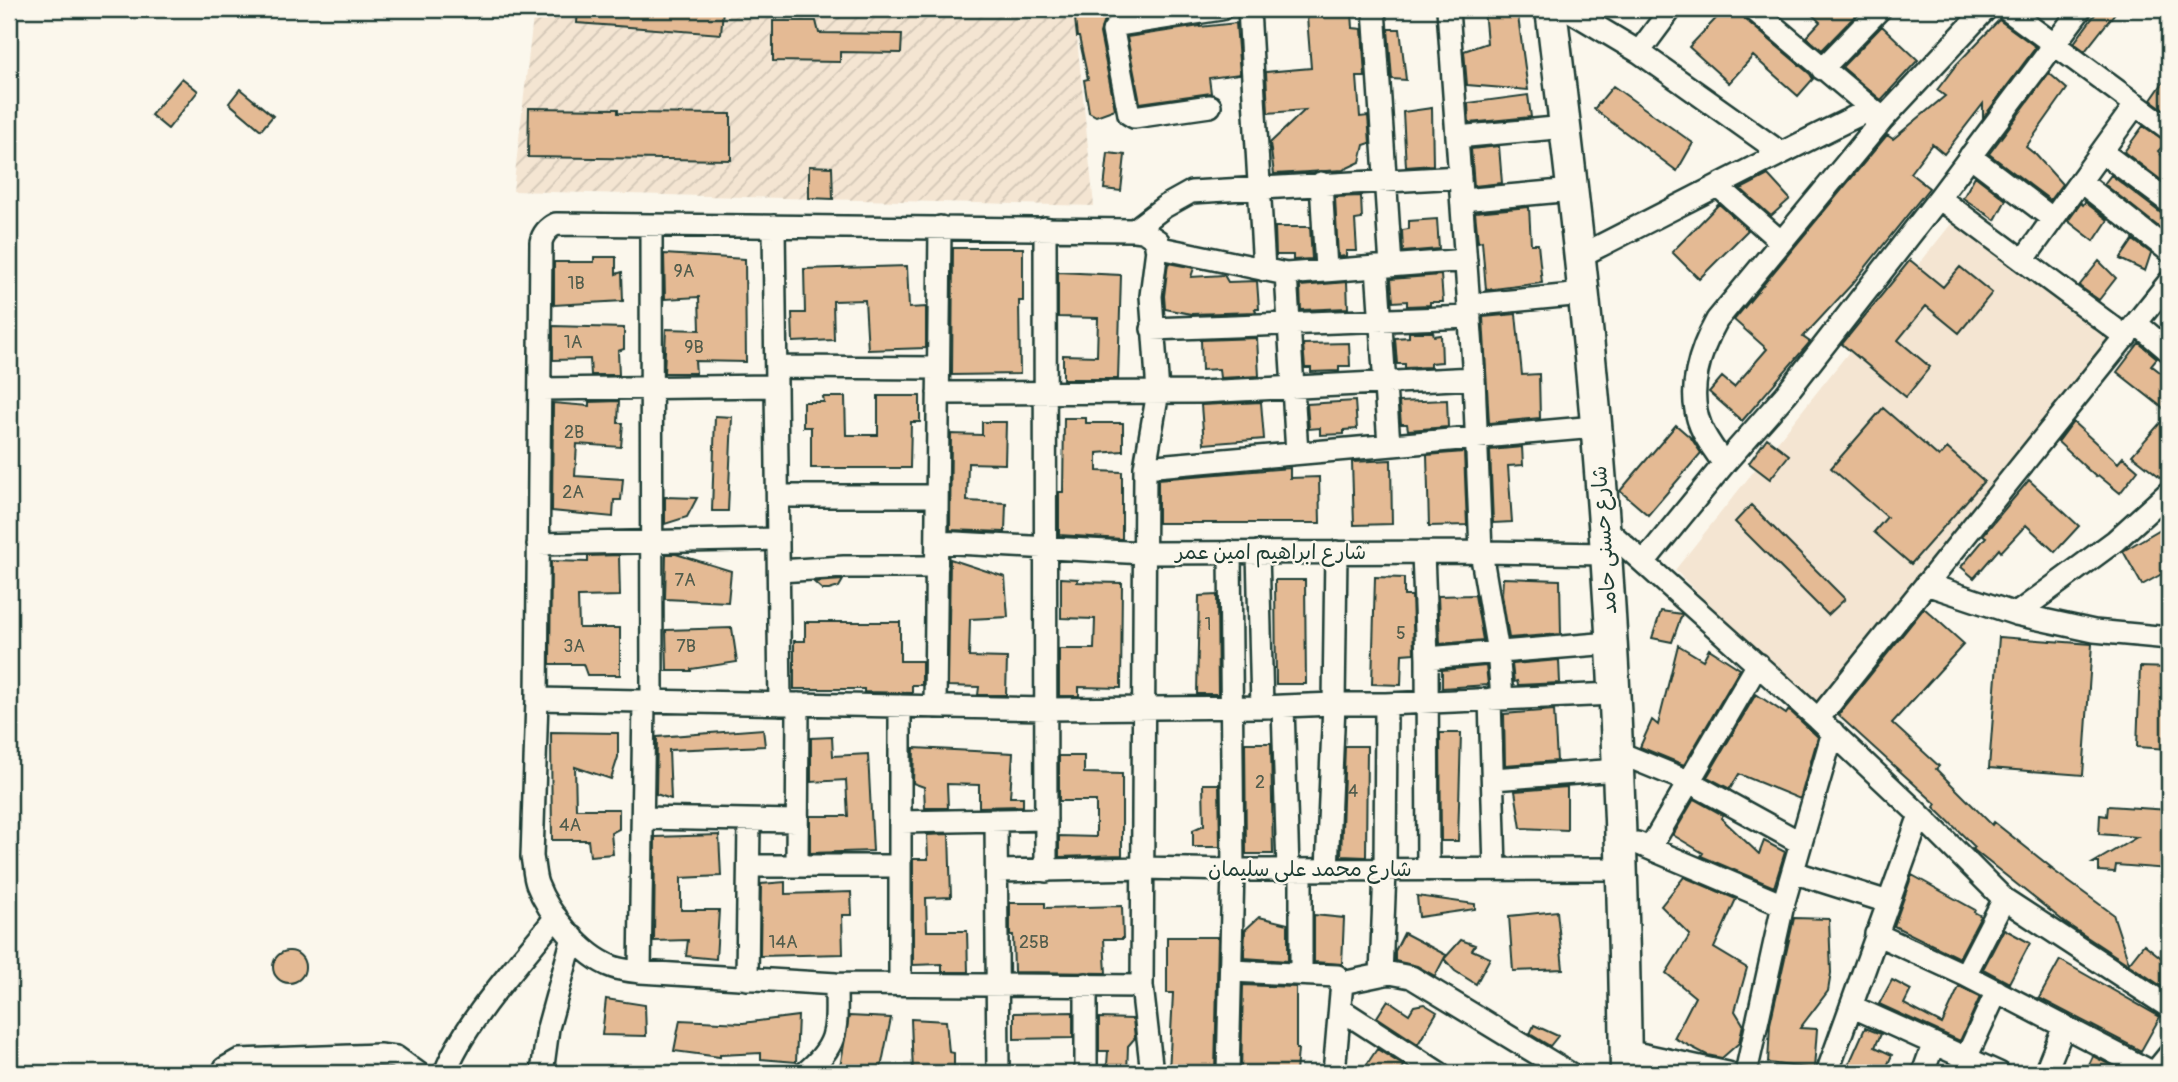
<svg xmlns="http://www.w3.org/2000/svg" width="2178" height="1082" viewBox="0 0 2178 1082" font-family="Pangolin,'Playpen Sans Arabic',sans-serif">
<defs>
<pattern id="industrial-furrows" width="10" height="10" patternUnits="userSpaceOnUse" patternTransform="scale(1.75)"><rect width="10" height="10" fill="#f4e5d2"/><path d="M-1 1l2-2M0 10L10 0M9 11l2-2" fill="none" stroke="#d1c5b5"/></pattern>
</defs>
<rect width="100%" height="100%" fill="#fbf7ec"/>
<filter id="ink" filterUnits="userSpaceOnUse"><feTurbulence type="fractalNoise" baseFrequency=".0143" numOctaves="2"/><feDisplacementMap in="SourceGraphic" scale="14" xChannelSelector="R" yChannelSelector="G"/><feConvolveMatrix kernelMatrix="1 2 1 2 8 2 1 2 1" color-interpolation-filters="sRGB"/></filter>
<g filter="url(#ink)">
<path fill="#f4e5d2" d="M1955,219L2116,338L1816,712L1675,570Z"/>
<path fill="url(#industrial-furrows)" d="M534,9H1074L1094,206L513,191Z"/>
<path fill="#e4ba94" stroke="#1f3d34" stroke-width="2" d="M578,9H723L721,34L577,23Z
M1074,9H1110L1111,15L1103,23L1100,33L1115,109L1096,116L1089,112L1084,80L1088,79L1079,37H1077Z
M1484,9H1517L1528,90L1467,85L1464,51L1487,43Z
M1725,9H1740L1745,19L1810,74L1813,79L1798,96L1753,56L1729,83L1689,47Z
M1806,9H1849L1856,15L1822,50L1806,37L1820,22Z
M2099,9H2118L2085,51L2074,43Z
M1352,13L1353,28L1362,29L1365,77H1357L1360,117L1368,116L1370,143L1364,145L1360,162L1343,170L1274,174L1270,143L1305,110L1268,113L1266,72L1311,68L1307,17Z
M1999,20L2036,47L1983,118V104L1944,154L1932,144L1910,173L1929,188L1853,283L1803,337L1810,342L1742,421L1709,392L1722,377L1734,387L1767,349L1734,320L1887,135L1893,139L1945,96L1937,90L1956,65Z
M773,21H816L819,33L902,34L901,53L840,52V62L773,61Z
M1236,23L1240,74L1209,78L1211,93L1140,103L1127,37L1200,26V27Z
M1882,26L1918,60L1881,100L1842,67Z
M1388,29H1400L1406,80L1392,79Z
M2049,73L2067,89L2026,147L2036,155L2062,184L2050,200L1989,154Z
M2169,74V113L2151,100Z
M182,78L198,91L168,129L151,115Z
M1613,86L1693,143L1677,171L1594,109Z
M240,89L273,116L261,130L229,103Z
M1528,95L1531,117L1469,123L1468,103Z
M529,108L618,109V113L731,114V160L528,157Z
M1432,108L1433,165L1406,167L1403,112Z
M2143,126L2167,142L2158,151L2169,164V186L2124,152Z
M1499,146L1502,183L1474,186L1471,149Z
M1108,153L1125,155L1121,191L1104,189Z
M809,166L832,167L833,199L809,198Z
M1768,175L1790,199L1771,216L1741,189Z
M2111,175L2161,213L2169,215V235L2104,184Z
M1975,176L2006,200L1995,220L1963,198Z
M1361,196L1362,219L1355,220L1357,251H1346V256L1338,257L1335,197Z
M2085,202L2108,220L2094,241L2068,221L2081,203L2083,205Z
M1719,204L1748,230L1699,279L1672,252Z
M1529,207L1531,244H1538L1542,283L1486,290L1482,241L1478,242L1475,212Z
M1437,219L1439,249L1403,252L1402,230L1409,229V221Z
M1275,227H1310L1312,259L1293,260V255H1276Z
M2133,240L2151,253L2145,271L2120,259Z
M953,248H1023V301H1019L1020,374L952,375Z
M664,254L745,259L746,362L695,361L696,373H664L666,329L700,330L699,297L665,299Z
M594,257H616V274L622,272L623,301L554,305V262H594Z
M1910,260L1943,287L1960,267L1992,293L1959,333L1926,306L1898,340L1930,367L1906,397L1842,344Z
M2099,261L2116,278L2099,300L2079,286Z
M1168,263L1194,268L1191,277L1224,275L1228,282L1257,281L1259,309H1255L1256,312L1191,314L1165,309L1164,296Z
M907,266L909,308L926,307V348L868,350L865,300L833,301L834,340L793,342L792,313H805L804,269Z
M1058,272L1121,275L1118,379H1063V355L1097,356L1098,318L1058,317Z
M1441,275L1443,302H1430V305L1407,306V301L1393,302L1391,279Z
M1347,282L1348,308L1301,310L1300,286Z
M1516,314L1522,375L1539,374L1540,418L1489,423L1483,317Z
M553,326L624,328V349L618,351L619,375H591L590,359L553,360Z
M1409,332H1433L1434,336L1441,335L1442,362L1430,363V367L1405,368V364H1397L1395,338L1409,337Z
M1257,338L1259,376L1220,378L1219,369L1202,370L1201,340Z
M1349,343L1350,366H1339V371L1311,372V368H1305L1303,344Z
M2139,343L2157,358L2151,365L2169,379V479L2164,480L2132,455L2169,413L2117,372Z
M878,396H920V422H911L910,468H811V427H803V402H824L823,397H845L846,435H878Z
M1447,400L1448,427L1408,430L1407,424H1401L1399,402Z
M619,401L618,423H623L621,447L577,444L575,476L623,479L621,500H614L613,517L552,511L553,403L589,406V402Z
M1355,401L1357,429L1344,430V434L1320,435V428L1309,429L1307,404Z
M1261,402L1264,439L1204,444L1201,405Z
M1883,408L1939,457L1947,448L1984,481L1911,564L1874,532L1887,517L1831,468Z
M715,416L732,417L728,511H712Z
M1064,418H1086V423H1123V451L1097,453V471L1122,472V539L1059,535V492H1063Z
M982,422H1006L1005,464L968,463L967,501L1006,503L1005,532L950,530L951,434L982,435Z
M2073,422L2118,463L2123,457L2138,470L2120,493L2098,475L2096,477L2058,442Z
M1676,425L1691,438L1701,453L1648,515L1620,491Z
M1767,438L1789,455L1770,479L1749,463Z
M1522,447L1523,465L1508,466L1512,522L1493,523L1490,450Z
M1464,452L1467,525L1429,526L1427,455Z
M1391,460L1392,524L1354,525L1352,462Z
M1290,468V478L1319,477L1320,523H1158V479Z
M2029,480L2079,526L2055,552L2026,525L2001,552L1999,549L1974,578L1961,567L1986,537L1983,535Z
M665,497L697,498L687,517L665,524Z
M1751,505L1845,599L1828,615L1735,522Z
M2169,524V570L2142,585L2123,551Z
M666,554H676L731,571L728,602L665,599Z
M619,555L620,596L578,597L579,628H620V675H587L583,664H550L551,561L588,562V556Z
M950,559L1005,577L1008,617L970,619L969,657L1007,658L1006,695H978L979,687L948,686Z
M1375,577L1404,578V596H1412L1414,653L1402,654L1401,685L1372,684Z
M1061,578L1078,579L1077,582L1122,583L1121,688L1079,687V696H1059V649H1094L1095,619L1061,618Z
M1503,578L1560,580L1561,634L1509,638L1502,595Z
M843,580L839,587L829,590H823L814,582Z
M1275,580H1305L1306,684H1276Z
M1217,595L1218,694H1197L1199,596Z
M1475,595L1483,640L1440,644L1438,596Z
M1924,608L1964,644L1892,723L1939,766L1936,769L1992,825L1994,822L2052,868H2050L2113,914L2129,963L2144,944L2169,964V991L2067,924L1975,851L1973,849L1975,847L1934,807L1936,804L1838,715Z
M1661,611L1682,614L1672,642L1652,638Z
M805,622H900V661H922V685H912V693L864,692V689H794V641H805Z
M732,628L737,662L691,669V671H667L666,630Z
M1999,637L2092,644L2083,775L1989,768Z
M1678,645L1703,660L1709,649L1740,669L1684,765L1640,747L1652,720L1658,725Z
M1559,660L1560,683L1518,685L1517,681L1514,682L1512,664Z
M1486,666L1488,685L1442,688V670Z
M2140,667L2169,668V749L2137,747Z
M1756,694L1786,714L1788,711L1791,712L1818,737L1800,799L1739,774L1730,789L1707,777Z
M1554,710L1557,761L1505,765L1504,714Z
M763,729L765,746L669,750L671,799L656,794L657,737Z
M551,732L618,733V757L611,779L575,767L576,809H619V829L611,833L613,854L590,856L588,840H552Z
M1440,733H1461L1458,841H1441Z
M832,737L833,756L868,754L873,851L810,853V816H848L846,780L811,782V738Z
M1245,743H1271L1273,854H1246Z
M1345,746H1367L1366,857L1341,856Z
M914,748L1013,753L1010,797H1023V806L979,807V785L947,784L948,808H925L924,787L913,783Z
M1059,756H1084V773L1122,774V855L1059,857V836L1096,837V801H1059Z
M1203,784H1219L1220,847H1193V830L1204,825Z
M1567,787V830L1521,828L1515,791Z
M1694,799L1723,815L1721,818L1759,854L1764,841L1785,852L1774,887L1701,856L1703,853L1673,835Z
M2108,806L2169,810V869L2116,865L2115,872L2099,871V863H2093L2137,837L2099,834L2100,815L2107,816Z
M949,834L951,897L926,898L927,931H967L968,972H942V964L913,965V859H928L927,835Z
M719,835L721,876L681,878V910H719L716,959L686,956L688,940L654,941L655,837Z
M1912,875L1975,910L1974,912L1981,916L1959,958L1894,926Z
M1684,877L1736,899L1714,948L1747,968L1735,1011L1743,1024L1739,1043L1722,1058L1707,1055L1674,1038L1695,997L1666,973L1690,935L1661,906Z
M785,882V894L851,892L852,915H842L843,954L760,956L761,884Z
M1417,896L1475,904V909L1419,917Z
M1010,903H1045V908L1122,906L1123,939H1104L1106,973L1014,972L1013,935H1010Z
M1557,911L1563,969L1513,971L1509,916Z
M1314,915L1344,918L1342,964L1314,962Z
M1259,917L1288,924V961L1244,958L1245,930Z
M1794,918L1829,919L1831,973L1828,991L1800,1028L1817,1029L1814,1069L1768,1063L1770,1024Z
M2004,929L2030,943L2009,983L1983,969Z
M1404,933L1446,955L1435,976L1417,966L1395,961V951Z
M1167,937H1218L1215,1073H1169L1173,993H1167Z
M1461,940L1475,945L1472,950L1490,958L1476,984L1455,971L1444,959Z
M273 967a16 16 0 1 1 32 0a16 16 0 1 1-32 0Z
M2060,960L2160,1017L2141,1051L2039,998Z
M1892,980L1911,990L1904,1004L1942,1024L1959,987L1980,997L1960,1041L1879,1004Z
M1243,985L1296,987V1049H1298L1296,1073H1241Z
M606,999L645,1005L646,1036L602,1035Z
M1388,1000L1409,1014L1414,1006L1424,1004L1437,1012L1418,1044L1377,1017Z
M1073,1012V1038L1014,1039V1013Z
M798,1016L796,1062L761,1059V1053L720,1055V1057L674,1051L680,1020L743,1023Z
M849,1016L891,1018L880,1073H839Z
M1099,1018L1133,1019L1135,1038L1128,1046L1127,1073H1116L1107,1065L1108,1051H1099Z
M911,1019L946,1021L949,1052L954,1053V1073H913Z
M1534,1025L1558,1036L1550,1046L1530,1034Z
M1865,1028L1881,1034L1875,1047L1892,1055L1884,1073H1845Z
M1377,1049L1404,1066L1399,1073H1361Z
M2093,1056L2126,1073H2085Z
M378,1068L391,1070L396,1073H363L362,1069Z"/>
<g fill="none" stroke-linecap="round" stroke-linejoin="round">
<defs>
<path id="street" d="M1249,9L1264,270
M1374,9L1391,266
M1448,9L1474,378L1481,552L1498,652L1502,697
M1567,9L1639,52L1781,153
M1753,9L1879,115
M2006,9L2169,129
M1639,52L1671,9
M1822,69L1880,9
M1210,106L1134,117L1129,114L1113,31L1118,25L1221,9
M1457,137L1566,127
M2102,152L2169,202
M1970,156L2053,219
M2081,182L2169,251
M1321,183L1326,269
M1718,186L1780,241
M1939,198L2081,9
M1462,200L1573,190
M651,225L652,702
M774,226L780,704
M1045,228L1046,871
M1134,230L1164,207L1191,192L1460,177
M1156,247L1286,274L1466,260
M1580,256C1677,207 1773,156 1871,109
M2024,259L2136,104
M1377,267L1389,445
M1286,274L1297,453
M1469,305L1583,294
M2137,324L2169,351
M1152,329L1470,317
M776,367L938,368
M541,389L776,386
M938,393L1201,392L1474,378
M1724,464C1716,452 1706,440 1701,427C1686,392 1700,350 1717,320L1883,119L1986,9
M1145,467L1595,427
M778,496H937
M1605,528L1818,719L1920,815
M937,542L1145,553L1481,552L1606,554
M538,544L778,539
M1258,552L1262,707L1283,706L1288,870
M1336,552L1334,704H1386L1385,870L1381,975
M1423,553L1427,658L1428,870
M1644,562L1724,464L1786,394L1939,198L2126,337
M779,571L844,567H937
M1926,584L2016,614L2115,541L2169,492
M2016,614L2094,631L2169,638
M1427,658L1611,643
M537,699L1046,709L1262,707
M1490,699L1495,869
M1386,704L1614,694
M1283,706L1334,704L1327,870
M935,707L940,227
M1818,719L2169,282
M1617,752L1688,781L1801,843
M1493,779L1618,770
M643,818L797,821
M996,820L998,1073
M901,822L1046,819
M1637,843L1783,905
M1650,848L1758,664
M749,866H900
M797,866L798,704
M1301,870V974
M997,871L1143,868L1233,870L1623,869
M1793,872L1888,902
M2004,899L2169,1007
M1876,934L1965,975
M1231,971L1337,976L1342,982L1334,1073
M640,972L644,701
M747,979L749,821
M1342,983L1390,973L1411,977L1569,1073
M900,984V706
M1086,984V1073
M1142,986L836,984L640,972C631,971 621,970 613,967C582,956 548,913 537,884C534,876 534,866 532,857L537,699L541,242C543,233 548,228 556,224L1134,230L1143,231L1158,241L1151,296L1158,392L1145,467L1142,986L1152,1073
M1851,1006L1999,1073
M1340,1009L1439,1073
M1626,1051L1728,1073
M1966,1058L1997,991
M225,1073V1068L239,1060L379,1055L396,1057L418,1073
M445,1073C463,1023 522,960 556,917
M542,1073L548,1028L573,937
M805,1073C841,1043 836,1027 836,984
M1228,1073L1233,870L1230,552
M1746,1073L1783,905L1833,732
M1827,1073L1920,815L2004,899L1965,975L2146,1069L2155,1072L2168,1056L2169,1057
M1923,1073L1933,1045
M2045,1073L2064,1026"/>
<path id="secondary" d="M1551,9C1573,190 1594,371 1606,553C1618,726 1624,900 1626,1073"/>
</defs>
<use href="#street" stroke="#1f3d34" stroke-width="26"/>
<use href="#secondary" stroke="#1f3d34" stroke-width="35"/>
<use href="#street" stroke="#fbf7ec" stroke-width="21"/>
<use href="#secondary" stroke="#fbf7ec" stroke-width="30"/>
</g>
</g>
<g text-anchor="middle" stroke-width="5" stroke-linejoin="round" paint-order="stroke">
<g font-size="18" fill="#505c4c">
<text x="684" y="277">9A</text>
<text x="576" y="289">1B</text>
<text x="573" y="348">1A</text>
<text x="694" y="353">9B</text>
<text x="574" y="438">2B</text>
<text x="573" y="498">2A</text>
<text x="685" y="586">7A</text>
<text x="1208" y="630">1</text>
<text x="1401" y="639">5</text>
<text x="574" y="652">3A</text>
<text x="686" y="652">7B</text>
<text x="1260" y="788">2</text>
<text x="1353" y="797">4</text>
<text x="570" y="831">4A</text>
<text x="783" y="948">14A</text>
<text x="1034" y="948">25B</text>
</g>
<g font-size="21" fill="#1f3d34" stroke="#fbf7ec">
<text transform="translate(1604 540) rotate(-94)" y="7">شارع حسنى حامد</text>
<text x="1271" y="559">شارع ابراهيم امين عمر</text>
<text x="1310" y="876">شارع محمد على سليمان</text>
</g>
</g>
<rect width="2178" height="1082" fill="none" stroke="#fbf7ec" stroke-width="35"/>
<rect x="18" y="18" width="2143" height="1047" fill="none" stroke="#1f3d34" stroke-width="2.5" filter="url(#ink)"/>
</svg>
